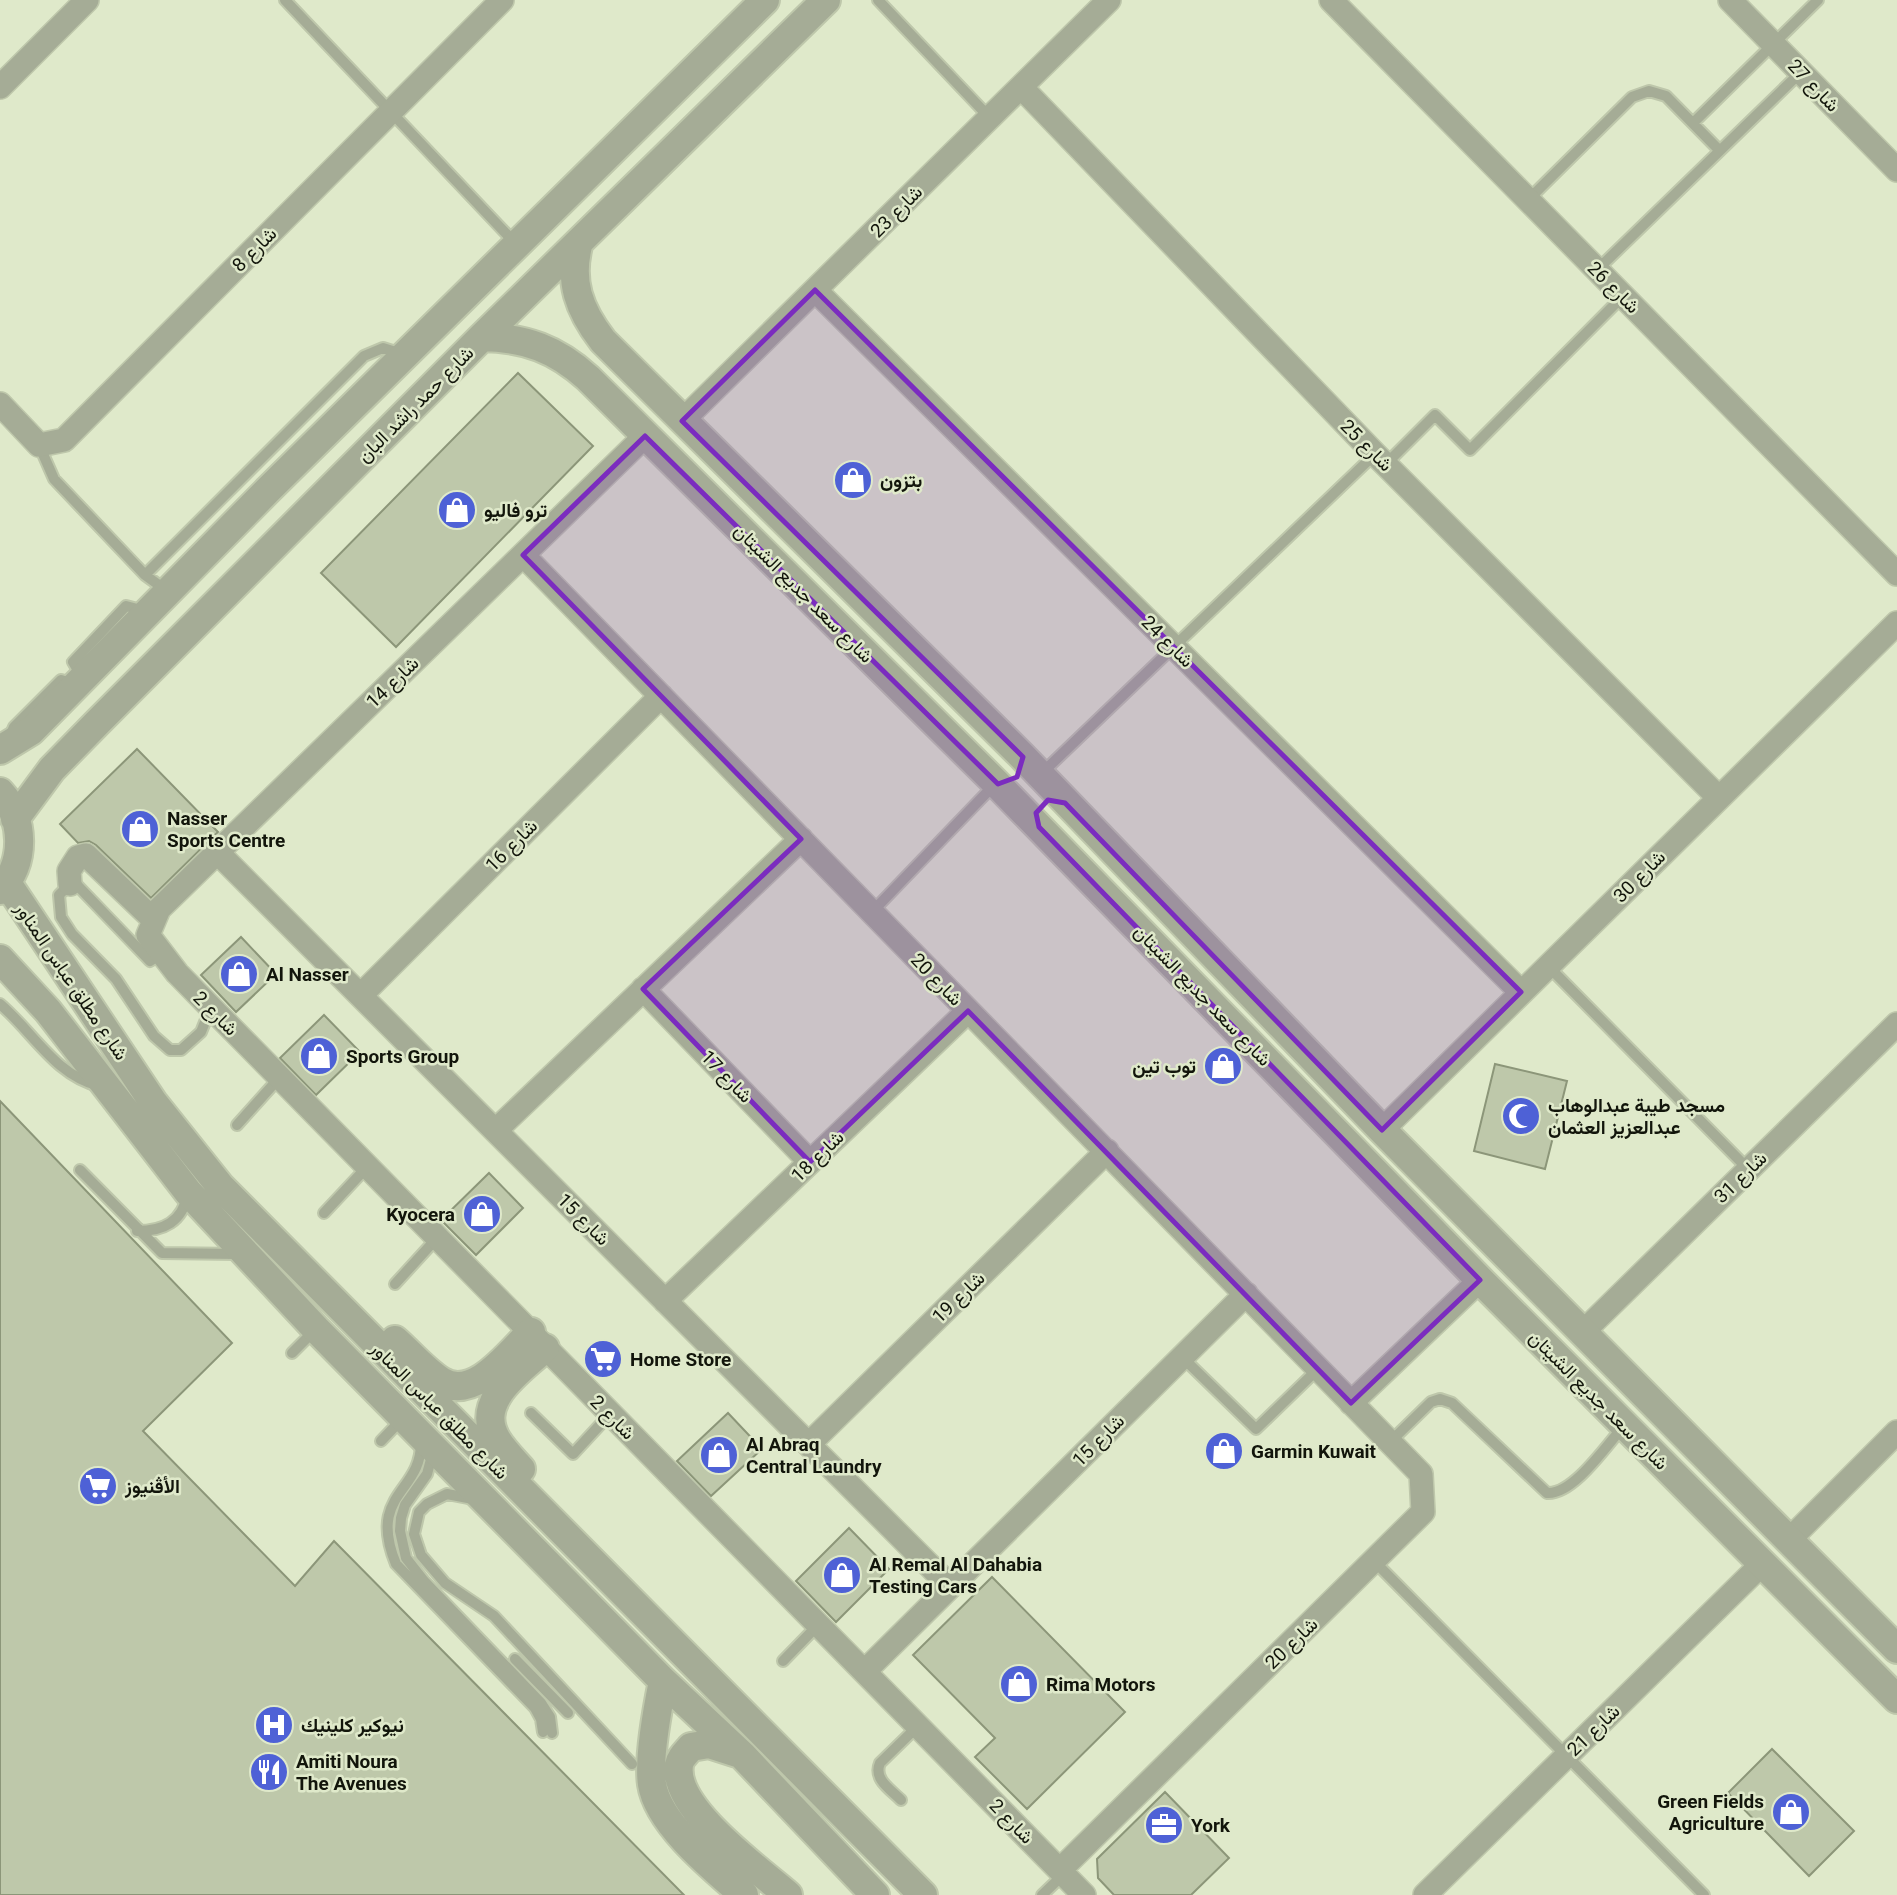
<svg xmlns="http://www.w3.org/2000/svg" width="1897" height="1895" viewBox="0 0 1897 1895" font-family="Roboto,Vazirmatn,sans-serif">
<rect width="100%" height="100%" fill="#dfe9ca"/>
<path fill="#bec8aa" stroke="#8c9679" stroke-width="2" d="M518,373L593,446L396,647L321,573Z
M137,749L218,832L151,898L96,845L89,841L78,843L60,824Z
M241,937L276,974L236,1012L201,975Z
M324,1015L360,1052L316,1095L280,1058Z
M1495,1064L1567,1081L1545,1169L1474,1151Z
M0,1101L232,1343L143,1431L295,1586L334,1541L684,1895H0Z
M489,1173L523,1208L476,1255L441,1220Z
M728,1413L762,1449L711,1496L677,1461Z
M849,1528L889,1569L836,1622L796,1581Z
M992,1577L1125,1712L1027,1809L975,1757L995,1738L913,1655Z
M1772,1749L1854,1831L1809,1876L1728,1793Z
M1165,1792L1229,1858L1191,1895H1114L1098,1878L1097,1859Z"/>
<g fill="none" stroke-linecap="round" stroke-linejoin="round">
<defs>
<path id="service" d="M285,0L516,244
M878,0L990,118
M1693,123L1818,0
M1528,200L1632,97L1649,91L1666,96L1719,150
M1597,270L1801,72
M39,445L54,479L145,575L167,591
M1386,464L1435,415L1470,450L1623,296
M145,575L364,356L383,348L402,354
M82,677L73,662L126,606L145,611
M11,734L14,727L61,680L74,684
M1042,773L1375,454
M872,912L996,783
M162,953L150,961L77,885L70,884L59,895L61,917L72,934L116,979L154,1036L170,1050H181L201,1032L211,1007
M1548,966L1748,1169
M0,1004C33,1032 55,1075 99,1086
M237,1125L280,1077
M80,1170L162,1253L238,1254
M324,1213L368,1166
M137,1231C164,1231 182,1222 188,1194
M395,1284L437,1238
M292,1353L314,1331
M1182,1357L1256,1429L1318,1369
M531,1413L573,1454L610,1414
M381,1441L403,1418
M421,1442C422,1493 367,1493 396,1564L535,1708L541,1719L543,1732
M1390,1442L1431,1402L1440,1399L1452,1403L1547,1493C1573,1495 1606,1446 1623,1427
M433,1452L427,1474L405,1505L401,1518L400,1531L406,1558L424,1581L541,1703L550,1717L552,1733
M473,1499L447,1494L427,1504L419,1512L414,1534L421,1555L445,1583L494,1616L632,1764
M1374,1561L1704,1895
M515,1659L568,1713
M783,1661L819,1624
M901,1800C890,1789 873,1779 880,1763L919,1725
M1042,1895L1064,1874"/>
<path id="minor" d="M1331,0L1897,574
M1730,0L1897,170
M0,87L87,0
M1021,87L1375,454L1719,798
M815,290L1521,992
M0,404L39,445L64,440L502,0
M682,421L1109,0
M645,436L159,909L148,935L177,973L1084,1895
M523,555L1421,1474L1423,1512L1060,1870
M217,852L950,1586
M70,884L69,871L78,857L86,855L154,920
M643,989L810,1162
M361,995L661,696
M496,1130L801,839
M1382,1130L1897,623
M665,1301L968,1011
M1583,1332L1897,1024
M1351,1403L1480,1280
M809,1444L1107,1151
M1789,1540L1897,1432
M865,1671L1246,1294
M1425,1895L1762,1564"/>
<path id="tertiary" d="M579,242C568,281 579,310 603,341L1022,756L1382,1130L1897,1649
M482,337C526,338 556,349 588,378L996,783L1480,1280L1897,1699
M0,750L31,731L268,490L765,0
M0,792C25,819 26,863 0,890
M15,819L52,769L97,723L482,337L826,0
M7,883L153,1102L220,1186L923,1895
M0,959L48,1011L188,1192L316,1329L663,1681L742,1755L875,1895
M395,1340C410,1353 424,1370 441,1381C474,1402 510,1352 531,1332
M521,1469C513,1460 503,1450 497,1440C473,1401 520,1371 545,1348
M663,1681C658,1706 648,1759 652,1784C658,1824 714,1869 744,1895
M737,1753L709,1744L691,1747C687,1752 680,1758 679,1765C672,1808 758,1869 788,1895"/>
</defs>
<use href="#service" stroke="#bec7ab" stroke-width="14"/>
<use href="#minor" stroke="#bec7ab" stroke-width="26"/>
<use href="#tertiary" stroke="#bec7ab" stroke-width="32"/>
<use href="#service" stroke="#a5ac96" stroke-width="10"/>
<use href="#minor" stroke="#a5ac96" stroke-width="23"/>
<use href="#tertiary" stroke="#a5ac96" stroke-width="28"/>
</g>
<path fill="#7b2cbf" fill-opacity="0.2" stroke="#7b2cbf" stroke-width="5" stroke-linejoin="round" d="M815,290L1521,992L1382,1130L1065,803L1048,800L1036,813L1039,827L1480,1280L1351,1403L968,1011L810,1162L643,989L801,839L523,555L645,436L998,784L1017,777L1023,757L682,421Z"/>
<defs>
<symbol id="shop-disc" viewBox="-11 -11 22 22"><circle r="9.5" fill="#4e61d6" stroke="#dfe9ca"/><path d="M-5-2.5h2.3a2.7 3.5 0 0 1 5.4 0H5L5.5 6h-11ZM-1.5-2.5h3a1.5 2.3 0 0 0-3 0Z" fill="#fff"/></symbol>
<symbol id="mosque-disc" viewBox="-11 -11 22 22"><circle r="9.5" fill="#4e61d6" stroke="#dfe9ca"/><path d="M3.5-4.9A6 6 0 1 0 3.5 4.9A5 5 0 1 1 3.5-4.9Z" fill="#fff"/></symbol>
<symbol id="supermarket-disc" viewBox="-11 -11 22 22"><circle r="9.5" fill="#4e61d6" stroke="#dfe9ca"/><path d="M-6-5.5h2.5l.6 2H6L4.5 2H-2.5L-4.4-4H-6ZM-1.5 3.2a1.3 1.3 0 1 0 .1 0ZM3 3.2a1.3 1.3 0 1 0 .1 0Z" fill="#fff"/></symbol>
<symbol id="hospital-disc" viewBox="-11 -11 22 22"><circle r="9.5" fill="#4e61d6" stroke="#dfe9ca"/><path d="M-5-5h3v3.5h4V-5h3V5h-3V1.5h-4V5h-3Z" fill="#fff"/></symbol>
<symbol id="restaurant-disc" viewBox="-11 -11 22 22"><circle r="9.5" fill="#4e61d6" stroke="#dfe9ca"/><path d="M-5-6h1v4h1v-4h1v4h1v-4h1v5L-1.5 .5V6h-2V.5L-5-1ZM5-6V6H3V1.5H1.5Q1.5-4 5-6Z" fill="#fff"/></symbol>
<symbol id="office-disc" viewBox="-11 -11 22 22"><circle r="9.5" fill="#4e61d6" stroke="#dfe9ca"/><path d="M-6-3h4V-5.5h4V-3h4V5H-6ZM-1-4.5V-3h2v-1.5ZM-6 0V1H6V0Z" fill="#fff"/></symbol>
</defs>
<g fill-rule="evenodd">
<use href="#shop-disc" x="831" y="458" width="44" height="44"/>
<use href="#shop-disc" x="435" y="488" width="44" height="44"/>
<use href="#shop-disc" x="118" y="807" width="44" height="44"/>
<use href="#shop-disc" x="217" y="952" width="44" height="44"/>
<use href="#shop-disc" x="297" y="1034" width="44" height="44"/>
<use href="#shop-disc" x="1201" y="1044" width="44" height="44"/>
<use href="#mosque-disc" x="1499" y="1094" width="44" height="44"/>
<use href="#shop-disc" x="460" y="1192" width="44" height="44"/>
<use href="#supermarket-disc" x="581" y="1337" width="44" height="44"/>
<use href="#shop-disc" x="1202" y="1429" width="44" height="44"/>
<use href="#shop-disc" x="697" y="1433" width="44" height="44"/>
<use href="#supermarket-disc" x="76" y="1464" width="44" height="44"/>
<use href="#shop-disc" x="820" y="1553" width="44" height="44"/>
<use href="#shop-disc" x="997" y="1662" width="44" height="44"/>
<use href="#hospital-disc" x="252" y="1703" width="44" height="44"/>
<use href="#restaurant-disc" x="247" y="1750" width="44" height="44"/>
<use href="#shop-disc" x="1769" y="1790" width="44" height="44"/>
<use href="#office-disc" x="1142" y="1803" width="44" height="44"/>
</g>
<g text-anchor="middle" stroke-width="5" stroke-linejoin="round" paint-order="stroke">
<g font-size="19" fill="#12150b" stroke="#dfe9ca">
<text transform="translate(1814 85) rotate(46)" y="7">شارع 27</text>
<text transform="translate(896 211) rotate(-45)" y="7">شارع 23</text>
<text transform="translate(254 249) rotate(-45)" y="7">شارع 8</text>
<text transform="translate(1614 287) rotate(45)" y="7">شارع 26</text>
<text transform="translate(415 404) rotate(-45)" y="7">شارع حمد راشد البان</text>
<text transform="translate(1367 445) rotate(45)" y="7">شارع 25</text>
<text transform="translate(804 593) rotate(45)" y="7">شارع سعد جديع الشيتان</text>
<text transform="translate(1168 641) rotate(45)" y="7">شارع 24</text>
<text transform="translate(392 682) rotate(-44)" y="7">شارع 14</text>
<text transform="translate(511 845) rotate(-45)" y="7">شارع 16</text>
<text transform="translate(1639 876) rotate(-45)" y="7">شارع 30</text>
<text transform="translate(937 979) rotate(46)" y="7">شارع 20</text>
<text transform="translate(72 981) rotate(56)" y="7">شارع مطلق عباس المناور</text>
<text transform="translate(1203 995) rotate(46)" y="7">شارع سعد جديع الشيتان</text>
<text transform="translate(216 1013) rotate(45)" y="7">شارع 2</text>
<text transform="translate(727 1076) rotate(46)" y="7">شارع 17</text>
<text transform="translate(817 1156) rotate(-44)" y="7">شارع 18</text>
<text transform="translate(1740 1177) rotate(-44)" y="7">شارع 31</text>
<text transform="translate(584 1219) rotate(45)" y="7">شارع 15</text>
<text transform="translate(958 1297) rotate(-44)" y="7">شارع 19</text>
<text transform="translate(1599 1400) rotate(45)" y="7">شارع سعد جديع الشيتان</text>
<text transform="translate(440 1410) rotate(45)" y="7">شارع مطلق عباس المناور</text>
<text transform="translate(613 1417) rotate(45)" y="7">شارع 2</text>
<text transform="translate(1098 1440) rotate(-45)" y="7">شارع 15</text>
<text transform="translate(1291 1643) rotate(-44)" y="7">شارع 20</text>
<text transform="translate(1593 1730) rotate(-44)" y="7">شارع 21</text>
<text transform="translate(1012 1821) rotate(46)" y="7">شارع 2</text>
</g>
<g font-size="19" font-weight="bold" fill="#12150b" stroke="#dfe9ca" text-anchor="start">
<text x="880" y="487">بتزون</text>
<text x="484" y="517">ترو فاليو</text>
<text x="167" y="825">Nasser<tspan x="167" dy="22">Sports Centre</tspan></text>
<text x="266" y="981">Al Nasser</text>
<text x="346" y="1063">Sports Group</text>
<text x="1196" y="1073" text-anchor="end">توب تين</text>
<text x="1548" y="1112">مسجد طيبة عبدالوهاب<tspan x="1548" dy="22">عبدالعزيز العثمان</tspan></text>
<text x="455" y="1221" text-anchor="end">Kyocera</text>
<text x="630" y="1366">Home Store</text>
<text x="746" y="1451">Al Abraq<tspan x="746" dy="22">Central Laundry</tspan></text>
<text x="1251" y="1458">Garmin Kuwait</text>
<text x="125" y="1493">الأڤنيوز</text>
<text x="869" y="1571">Al Remal Al Dahabia<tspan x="869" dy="22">Testing Cars</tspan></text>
<text x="1046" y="1691">Rima Motors</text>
<text x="301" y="1732">نيوكير كلينيك</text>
<text x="296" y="1768">Amiti Noura<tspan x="296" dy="22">The Avenues</tspan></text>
<text x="1764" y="1808" text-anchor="end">Green Fields<tspan x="1764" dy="22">Agriculture</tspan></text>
<text x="1191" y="1832">York</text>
</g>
</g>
</svg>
